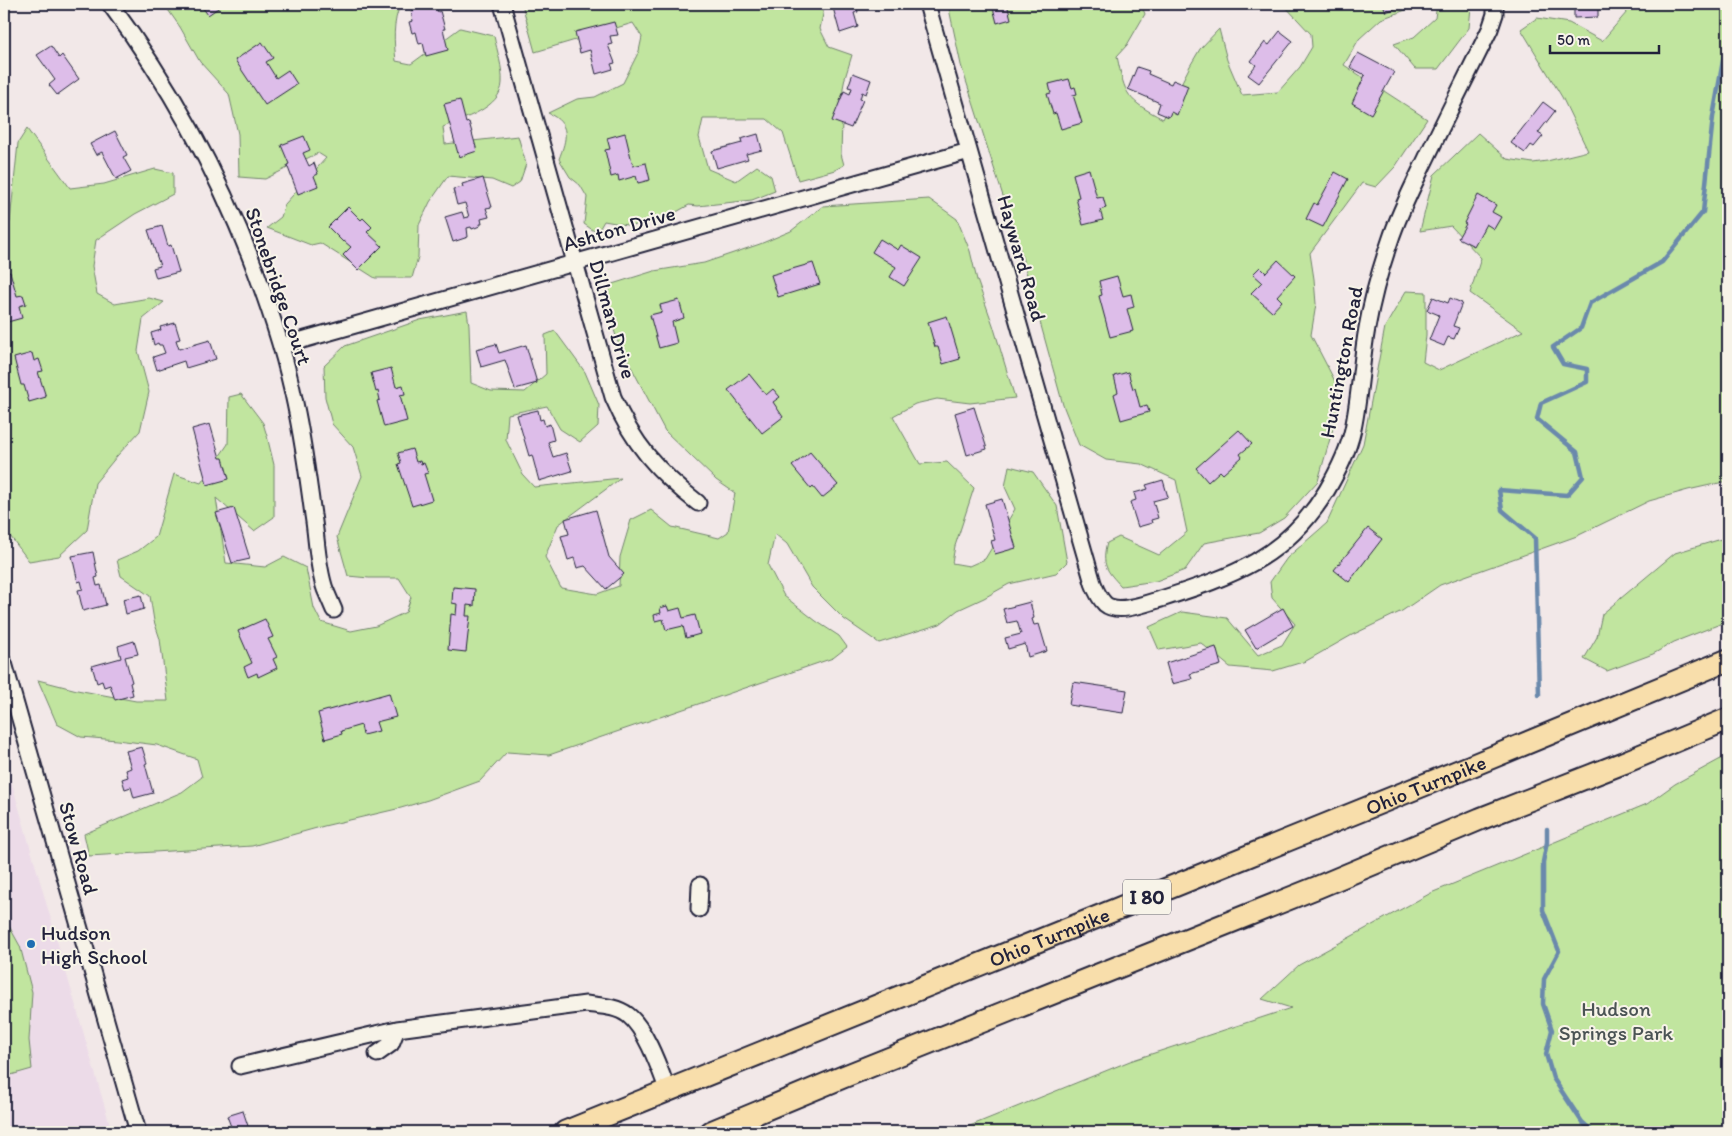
<svg xmlns="http://www.w3.org/2000/svg" width="1732" height="1136" font-family="Itim,sans-serif">
<style>
.built{fill:#ecdbe8}
.green{fill:#c1e59f;stroke:#72846d}
.lines{fill:none;stroke-linecap:round;stroke-linejoin:round}
.stream{stroke:#6b89ac;stroke-width:4.5}
.building{fill:#ddbde9;stroke:#22223b}
.minor-casing{stroke:#22223b;stroke-width:19}
.highway-casing{stroke:#22223b;stroke-width:25}
.minor{stroke:#f7f3e8;stroke-width:15}
.highway{stroke:#f8deab;stroke-width:21}
.poi-dot{fill:#1f6fb2;stroke:#f7f3e8;stroke-width:2}
.labels{text-anchor:middle;dominant-baseline:central;stroke-width:4;stroke-linejoin:round;paint-order:stroke}
.shield{fill:#f7f3e8;stroke:#62616f;stroke-width:1}
.shield-label{font-size:20px;font-weight:bold;fill:#22223b}
.street-label{font-size:21px;fill:#22223b;stroke:#f7f3e8}
.poi-label{font-size:21px;fill:#22223b;stroke:#f7f3e8;text-anchor:start}
.park-label{font-size:21px;fill:#4a5354;stroke:#f7f3e8}
</style>
<rect width="100%" height="100%" fill="#f2e8e8"/>
<filter id="ink" filterUnits="userSpaceOnUse"><feTurbulence type="fractalNoise" baseFrequency=".02" numOctaves="2"/><feDisplacementMap in="SourceGraphic" scale="10" xChannelSelector="R" yChannelSelector="G"/><feConvolveMatrix kernelMatrix="1 2 1 2 8 2 1 2 1" color-interpolation-filters="sRGB"/></filter>
<g filter="url(#ink)">
<path class="built" d="M4,756L112,1132H4Z"/>
<path class="green" d="M164,4H401C392,22 394,42 396,61L411,64L460,28L494,36C497,51 503,68 502,83C501,108 462,119 443,127L445,144L518,136L526,164L520,182L511,188L492,180L448,176L430,202L419,225L418,257L412,278H375L320,243L311,245L267,228L281,217L285,204L326,158L318,153L265,179L239,177L238,134L229,94L200,62L180,27Z
M522,4H823V14L820,29L829,47L852,55L845,78L843,88L841,154L844,165L835,170L798,180L783,133L767,119H703L699,137L708,169L736,181L757,166L771,176L775,191L752,200L698,206L689,205L671,215L632,226L604,221L597,233L584,224L587,197L580,185L570,177L559,159C567,138 571,124 548,113L577,99L595,97L623,83L639,51L642,37L633,23L535,52Z
M948,4H1141L1145,14L1127,45L1117,56C1125,96 1127,100 1163,119L1190,66L1200,49L1219,29L1227,60L1242,95L1278,92L1300,67L1312,47L1311,34L1283,4H1422L1381,19L1359,39L1344,65L1427,119L1395,167L1376,187L1362,183L1310,253L1314,279L1316,304L1311,335L1338,387L1337,414L1318,481L1284,518L1259,533L1204,543L1185,570L1156,581L1121,586C1107,571 1101,565 1107,543L1119,537L1159,555L1187,532L1176,480L1141,464L1106,460L1079,445L1063,405L1019,246L961,65Z
M1437,4H1470L1471,7L1469,28L1438,69H1415L1394,44L1414,37L1435,18Z
M1627,4H1728V481L1688,490L1649,501L1577,536L1440,585L1402,611L1352,635L1306,661L1273,671L1230,667L1201,643L1159,650L1149,627L1182,612L1227,618L1258,655L1282,645L1295,624L1272,598L1270,582L1287,558L1327,523L1363,444L1385,327L1406,291L1426,292V335L1423,362L1439,370L1523,331L1470,293L1481,258L1451,226L1420,231L1434,175L1478,133L1507,159L1533,163L1547,161L1588,151L1562,97L1521,29L1537,18L1569,23L1602,41L1627,12Z
M27,129L70,188L104,184L155,169L173,173V194L135,214L96,240L92,266L97,294L115,304L149,298L164,302L143,319L138,351L149,392L140,431L117,456L95,483L87,530L59,556L29,561L4,528V234L10,222L18,143Z
M929,199L957,219L970,251L977,280L993,325L1015,398L970,403L937,399L915,404L893,416L920,464L947,462L974,488L955,546L952,563L969,566L985,559L1015,509L1005,487L1009,466L1033,472L1057,506L1067,562L1056,573L1009,584L984,598L958,610L940,624L879,643L844,619L812,587L787,544L775,534L768,565L784,596L816,621L839,636L847,647L833,658L549,755L507,752L480,781L428,800L401,808L324,826L252,846L89,856L84,834L182,792L202,777L197,759L157,745L117,740L81,737L57,724L38,680L77,690L136,701H168L160,639L154,621L150,596L121,576L117,560L138,551L156,537L174,474L201,483L228,444L229,397L241,394L263,423L267,436L274,465V517L254,531L216,498L226,563L265,567L284,557L306,568L314,608L321,622L351,631L376,626L406,612L411,597L399,578H369L348,576L337,537L362,476L353,447L332,424L325,397L324,366L345,346L420,320L467,311L469,325L471,383L491,391L525,392L546,374L545,335L555,331L585,372L599,405L598,426L580,442L560,429L547,406L508,414L506,440L523,475L534,487L621,478L558,525L545,557L561,588L597,594L619,586L620,557L631,520L651,510L672,527L719,538L728,532L735,493L716,480L665,431L618,342L607,309L609,285L654,271L704,263L760,244L791,231L823,206Z
M1728,537V621L1674,642L1653,654L1607,671L1584,659L1597,637L1602,614L1675,553Z
M1728,755V1132H955L1130,1061L1291,1008L1262,999L1299,965L1431,893L1647,804L1675,784Z
M4,917L20,946L32,992L29,1040L32,1069L4,1077Z"/>
<g class="lines">
<path class="stream" d="M1539,695L1535,538L1502,510L1499,490L1567,495L1583,477L1577,452L1537,419L1541,403L1587,382V369L1563,364L1553,347L1581,328L1590,303L1662,262L1703,212L1713,117L1724,55L1728,53
M1547,829V842L1543,862V910L1559,951L1544,979L1543,1004L1552,1030L1546,1054L1553,1078L1582,1122L1593,1132"/>
</g>
<path class="building" d="M200,4H224L208,15Z
M413,4H435L438,12L440,11L445,29H443L448,50L426,56L423,43L419,44L416,32L412,33L409,22L413,21L411,11L415,10Z
M832,4H856L858,12L854,13L858,27L840,33Z
M992,4H1007L1011,19L997,23Z
M1383,4H1407L1386,12Z
M1574,4H1598V17L1574,18Z
M614,22L618,35L610,36L612,44L608,45L615,63L611,64L613,69L596,74L590,50L580,53L575,32Z
M1280,31L1293,41L1259,83L1248,75L1256,65L1251,61L1265,42L1269,45Z
M262,42L273,58L266,62L276,78L288,70L297,84L265,105L235,60Z
M51,46L59,58L62,55L79,79L57,95L49,85L55,80L37,55Z
M1358,53L1394,72L1371,114L1352,103L1365,75L1350,67Z
M1137,67L1149,71L1148,74L1171,84L1173,80L1188,86L1177,115L1171,112L1169,117L1157,112L1160,103L1128,89Z
M853,73L871,80L866,94L862,92L860,99L863,100L851,128L832,121L844,91L850,94L852,88L848,87Z
M1069,79L1072,88L1075,87L1077,94L1073,95L1082,123L1061,129L1056,113L1053,114L1047,94L1051,93L1049,84Z
M460,100L466,123L469,122L477,151L459,157L444,104Z
M1543,102L1555,111L1538,133L1543,136L1534,147L1531,145L1525,153L1511,143Z
M115,131L127,155L123,157L131,171L116,179L102,152L96,155L90,144Z
M625,133L633,166L646,163L650,180L638,183L636,176L619,181L618,175L611,177L605,150L610,149L607,138Z
M758,134L762,150L746,154L748,159L717,168L712,151L742,143L741,139Z
M304,136L310,150L303,153L309,166L314,163L318,174L314,176L318,186L298,194L287,165L289,164L281,145Z
M1089,169L1097,198L1103,197L1106,208L1100,210L1103,220L1083,225L1076,198L1079,197L1073,174Z
M1335,172L1348,179L1323,227L1306,219L1314,203L1317,205Z
M483,178L492,207L486,208L489,217L481,219L482,224H480V226L472,229L471,227L467,228L468,237L453,242L445,217L462,212L464,218L469,217L465,203L457,205L453,189L463,187L462,184Z
M1478,195L1496,205L1492,212L1501,217L1494,229L1486,224L1474,246L1458,238L1466,224L1464,223Z
M348,207L361,220L363,218L372,227L367,232L382,246L358,270L343,255L351,247L344,241L343,242L328,227Z
M162,226L168,246L171,245L179,272L156,278L153,268L160,266L148,230Z
M880,239L898,250L901,245L922,258L904,286L890,277L896,267L872,252Z
M1278,260L1295,276L1277,296L1282,301L1272,312L1251,293L1262,282L1253,274L1260,267L1266,273Z
M813,263L820,284L778,297L771,275Z
M10,272L17,296L23,295L26,304L19,306L22,318L4,323V274Z
M1117,276L1123,296L1131,294L1134,307L1127,309L1133,331L1110,337L1099,296L1102,295L1099,281Z
M1433,297L1448,303L1450,298L1462,303L1453,326L1459,328L1454,339L1448,337L1444,346L1429,340L1439,315L1427,310Z
M679,300L684,318L672,322L677,343L659,348L650,315L662,312L660,305Z
M947,316L960,359L943,364L938,347H935L928,322Z
M175,323L180,339L176,340L179,349L210,340L216,359L186,368L184,361L157,370L153,357L165,353L162,345H159L158,343L154,345L151,333L161,330L160,327Z
M496,344L499,353L526,345L537,383L515,389L505,360L481,367L476,349Z
M32,353L34,361L39,359L43,371L38,372L46,397L29,402L24,385H21L14,358Z
M391,368L396,387L403,385L405,394L400,395L407,421L384,427L377,401L380,400L378,391L376,392L371,373Z
M1128,372L1133,389L1135,388L1140,407L1147,405L1149,412L1121,420L1114,394L1118,392L1114,376Z
M749,374L766,395L773,389L780,397L773,402L783,417L762,433L728,390Z
M974,407L987,449L967,455L955,413Z
M538,410L540,420L543,419L545,426L550,424L554,440L548,442L553,457L566,453L572,471L539,481L532,455L529,456L517,415Z
M210,424L220,458H223L229,479L207,485L192,429Z
M1239,430L1252,444L1240,454L1242,457L1223,474L1220,471L1208,482L1196,468Z
M412,449L416,462L420,461L421,464L424,463L428,473L424,474L432,500L412,506L398,464L401,463L398,453Z
M810,452L838,485L822,498L813,487L811,489L792,466Z
M1163,480L1168,497L1153,501L1158,518L1151,520L1152,523L1138,527L1130,502L1136,500L1134,493L1148,489L1146,485Z
M1002,499L1016,548L995,554L991,541L995,540L985,504Z
M234,508L250,559L232,563L216,513Z
M596,510L609,557L624,574L606,589L585,566L577,568L574,558L568,560L561,536L569,534L565,519Z
M1368,528L1382,539L1349,582L1334,570Z
M93,552L98,577L95,578L97,586L101,585L106,605L83,611L78,590L83,589L81,581L78,582L72,556Z
M453,587L475,589L474,606L467,605L466,616H470L466,652L448,650L451,614L456,615L457,604L452,603Z
M141,595L144,609L126,614L123,599Z
M1030,602L1034,618L1032,619L1034,625L1039,624L1047,651L1028,657L1025,644L1008,649L1005,638L1021,634L1017,621L1007,623L1003,609Z
M667,606L669,611L680,608L683,618L695,615L700,634L686,638L683,626L666,630L663,619L655,621L654,615L661,613L660,608Z
M1283,608L1293,626L1256,648L1245,630Z
M265,619L273,637L268,639L277,657L273,659L277,668L258,677L257,673L248,677L244,667L252,663L238,631Z
M134,641L138,654L125,657L132,682L130,683L133,695L115,700L110,685L104,687L102,681L97,683L92,666L121,658L118,646Z
M1216,647L1221,665L1190,674L1192,679L1172,684L1166,663Z
M1073,682L1127,690L1123,713L1069,705Z
M389,693L396,717L376,722L379,731L363,735L361,725L341,731L342,734L325,739L318,713Z
M142,747L147,763L145,764L153,793L134,798L131,787L125,789L122,779L128,777L126,770L131,768L126,751Z
M243,1111L250,1132H233L227,1116Z"/>
<g class="lines">
<g class="minor-casing">
<path id="minor" d="M110,4C171,86 220,176 256,272C272,315 286,358 295,403C303,440 308,477 313,515C317,539 317,566 325,589C328,596 331,603 334,610
M502,4L613,397C633,444 658,472 698,503
M927,4L1093,583C1096,591 1099,598 1105,604C1118,615 1147,603 1161,599C1233,576 1286,558 1327,490C1338,471 1348,452 1353,429C1360,396 1361,362 1367,328C1372,299 1380,270 1390,241C1399,213 1413,186 1426,159C1447,115 1469,72 1490,29L1495,14V4
M281,346L969,151
M4,663L138,1132
M699,909L700,885
M377,1054L391,1044L397,1029
M240,1066L397,1029L586,1004C600,1006 616,1006 628,1015C646,1029 660,1070 668,1091"/>
</g>
<g class="highway-casing">
<g id="highway">
<path id="s1" d="M565,1132L1471,766L1728,660"/>
<path d="M711,1132L843,1077L1318,887L1480,819L1623,763L1728,719"/>
</g>
</g>
<use href="#minor" class="minor"/>
<use href="#highway" class="highway"/>
</g>
</g>
<circle class="poi-dot" cx="31" cy="944" r="5"/>
<g class="labels">
<rect class="shield" x="1123" y="879.5" width="48" height="35" rx="4"/>
<g class="shield-label">
<text x="1147" y="897">I 80</text>
</g>
<g class="street-label">
<text transform="translate(619 228) rotate(-16)">Ashton Drive</text>
<text transform="translate(1022 258) rotate(74)">Hayward Road</text>
<text transform="translate(279 286) rotate(71)">Stonebridge Court</text>
<text transform="translate(613 319) rotate(74)">Dillman Drive</text>
<text transform="translate(1341 362) rotate(-79)">Huntington Road</text>
<text stroke="none"><textPath href="#s1" startOffset="928">Ohio Turnpike</textPath></text>
<text transform="translate(79 848) rotate(74)">Stow Road</text>
<text stroke="none"><textPath href="#s1" startOffset="522">Ohio Turnpike</textPath></text>
</g>
<g class="poi-label">
<text x="41" y="932">Hudson<tspan x="41" dy="24">High School</tspan></text>
</g>
<g class="park-label">
<text x="1616" y="1008">Hudson<tspan x="1616" dy="24">Springs Park</tspan></text>
</g>
</g>
<rect width="1732" height="1136" fill="none" stroke="#f7f3e8" stroke-width="20"/>
<rect x="10" y="10" width="1712" height="1116" fill="none" stroke="#22223b" stroke-width="2" filter="url(#ink)"/>
<path d="M1550 45v8h109v-8" fill="none" stroke="#22223b" stroke-width="2.5"/>
<text x="1557" y="45" font-size="15" fill="#22223b" stroke="#f7f3e8" stroke-width="4" paint-order="stroke">50 m</text>
</svg>
